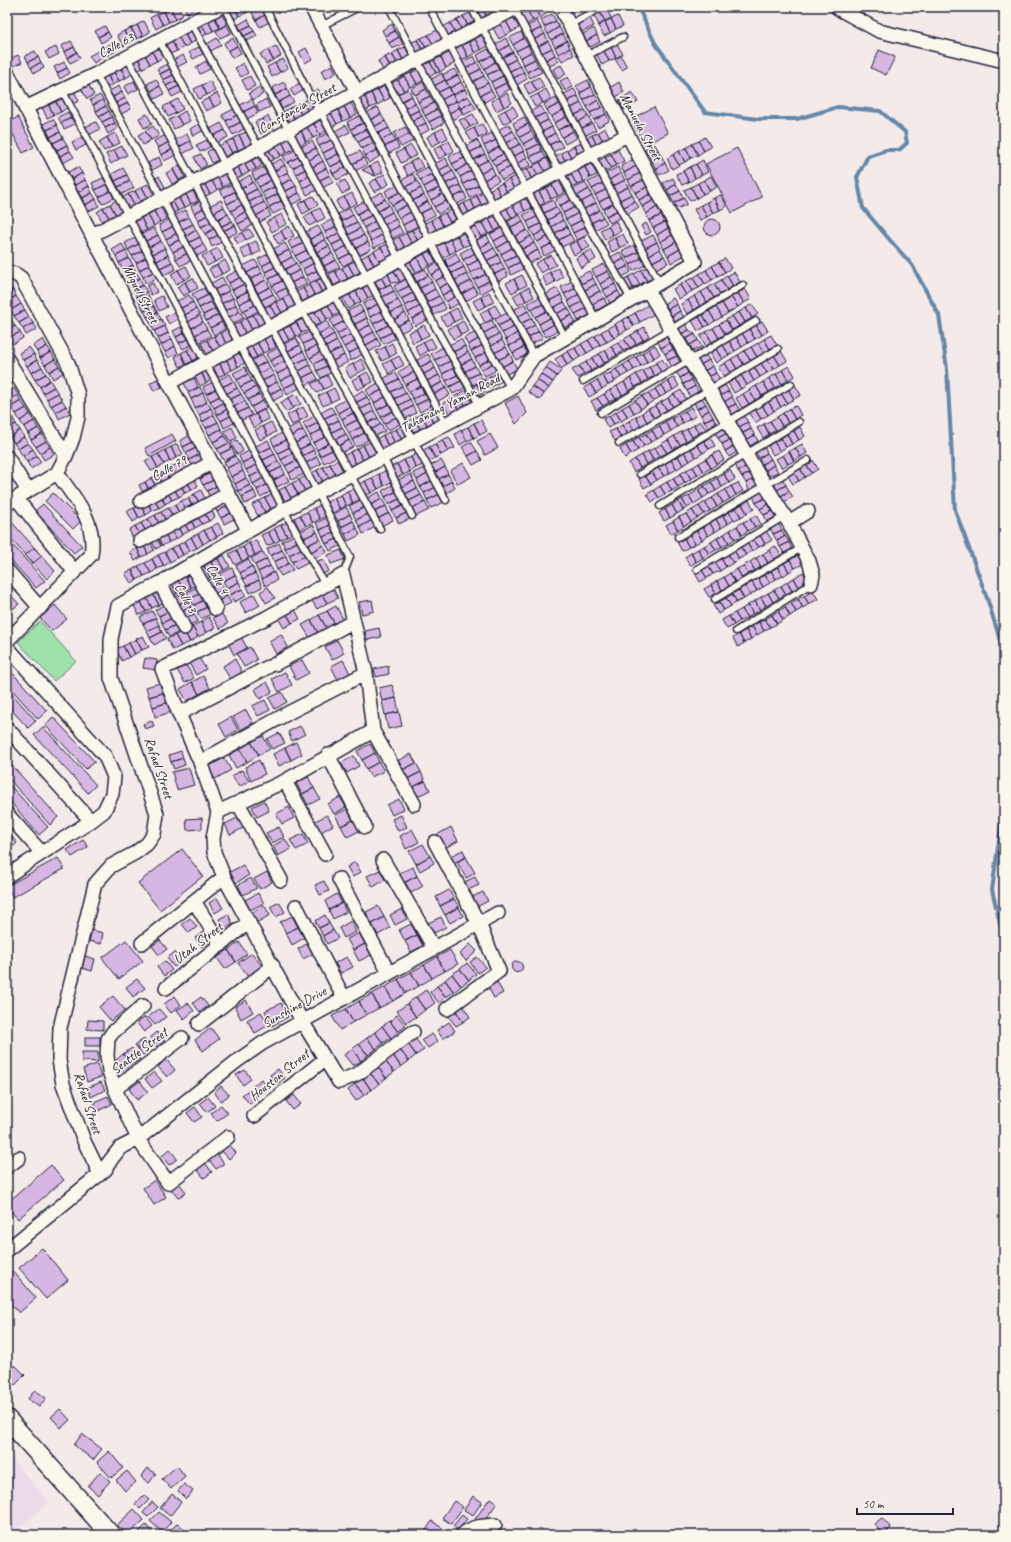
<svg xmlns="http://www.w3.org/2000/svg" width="1011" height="1542" font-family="Caveat,sans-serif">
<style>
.built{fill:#ebdbe8}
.green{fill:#9ee1ac;stroke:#608274}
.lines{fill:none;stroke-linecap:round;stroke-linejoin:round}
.stream{stroke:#6587a9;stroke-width:4}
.building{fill:#d6b7e3;stroke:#22223b}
.service-casing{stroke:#22223b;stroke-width:9}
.minor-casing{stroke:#22223b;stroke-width:16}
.secondary-casing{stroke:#22223b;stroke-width:21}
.service{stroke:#fbf7ec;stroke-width:6}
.minor{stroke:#fbf7ec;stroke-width:13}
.secondary{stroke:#fbf7ec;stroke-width:18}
.labels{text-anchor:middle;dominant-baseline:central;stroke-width:3;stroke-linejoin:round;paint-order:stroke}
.street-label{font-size:14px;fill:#22223b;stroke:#fbf7ec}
</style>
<rect width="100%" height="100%" fill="#f4eaea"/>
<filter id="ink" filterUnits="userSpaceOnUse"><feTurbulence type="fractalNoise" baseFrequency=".025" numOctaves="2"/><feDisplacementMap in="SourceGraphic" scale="8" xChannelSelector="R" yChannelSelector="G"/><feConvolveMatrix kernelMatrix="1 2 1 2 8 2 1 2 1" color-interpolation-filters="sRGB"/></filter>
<g filter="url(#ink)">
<path class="built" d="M7,1453L49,1502L12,1535H7Z"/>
<path class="green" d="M40,621L76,661L54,681L18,642Z"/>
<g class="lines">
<path class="stream" d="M638,7L655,43L705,112L758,119H797L838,107L880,111L905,132L907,143L899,150H886L868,156L857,177L863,208L889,239L912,265L939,315L947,369L955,510L987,598L1004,653
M1004,804L992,890L1004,940"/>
</g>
<path class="building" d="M170,7H178L183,15L176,19Z
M170,7L176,19L169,22L164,11Z
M184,7H192L194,9L187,13Z
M229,7H235L239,16L233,20L227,8Z
M235,7H243L246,13L239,16Z
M243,7H251L253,9L246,13Z
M478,7H482L487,17L480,20L474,9Z
M482,7H490L494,14L487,17Z
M534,7H542L546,14L540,18Z
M534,7L540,18L533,21L527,10Z
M606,7L611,18L605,21L599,11Z
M261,8L265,15L256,20L252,13Z
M527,10L533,21L526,25L520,13Z
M164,11L169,22L163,25L157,14Z
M599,11L605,21L599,25L593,14Z
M221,13L227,24L220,28L214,16Z
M470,13L476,24L469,28L463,16Z
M157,14L163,25L156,29L150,18Z
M552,14L556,21L544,27L541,20Z
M265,15L269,22L260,27L256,20Z
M214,16L220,28L213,31L208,20Z
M463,16L469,28L462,31L457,20Z
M618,16L623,26L616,29L611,19Z
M513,17L519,28L512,32L506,21Z
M590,18L594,26L582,32L578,24Z
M248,19L251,25L241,30L238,25Z
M611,19L616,29L610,33L605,22Z
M208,20L213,31L207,34L201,23Z
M457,20L462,31L456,34L450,23Z
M144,21L150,32L143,36L137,25Z
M506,21L512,32L506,35L500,24Z
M537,21L541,28L529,34L526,27Z
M556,21L559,27L548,34L544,27Z
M605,22L610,33L604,36L598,26Z
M201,23L207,34L200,38L194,27Z
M450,23L456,34L449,38L443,27Z
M392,24L395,31L385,36L382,30Z
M500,24L506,35L499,39L493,28Z
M137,25L143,36L137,39L131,28Z
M227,25L231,33L220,38L216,31Z
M251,25L254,31L244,36L241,30Z
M105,26L108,32L98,37L95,31Z
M559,27L563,34L551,40L548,34Z
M131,28L137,39L130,43L124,31Z
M541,28L545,34L533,40L529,34Z
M594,28L597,35L586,41L583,34Z
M191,29L197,40L190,44L184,32Z
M437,30L443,41L434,46L428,35Z
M124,31L130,43L123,46L117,35Z
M254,31L257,36L247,41L244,36Z
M395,31L399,37L389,43L385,36Z
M108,32L111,37L101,43L98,37Z
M184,32L190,44L184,47L178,36Z
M521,32L524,38L513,45L509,38Z
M545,34L548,41L537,47L533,40Z
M563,34L567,41L555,47L551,40Z
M428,35L434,46L427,50L421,38Z
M482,35L488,46L481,50L475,39Z
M597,35L600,42L590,47L586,41Z
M178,36L184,47L177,51L171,39Z
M399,37L403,44L392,49L389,43Z
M217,38L221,45L211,51L207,44Z
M233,38L237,46L228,51L224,43Z
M421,38L427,50L423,51L417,40Z
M506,38L509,45L498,52L494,45Z
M524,38L528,45L516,51L513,45Z
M171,39L177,51L170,54L164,43Z
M475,39L481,50L475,53L469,42Z
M417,40L423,51L416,55L410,43Z
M71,41L74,47L64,52L61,46Z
M548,41L552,48L540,54L537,47Z
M567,41L570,48L558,54L555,47Z
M469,42L475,53L468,57L462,45Z
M112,43L116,51L106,56L102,49Z
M617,44L623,54L616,58L611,47Z
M462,45L468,57L461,60L455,49Z
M509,45L513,52L501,58L498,52Z
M528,45L531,52L520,58L516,51Z
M157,46L163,57L157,61L151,49Z
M237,46L241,53L232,58L228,51Z
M276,46L281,56L273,60L268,50Z
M56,47L59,54L49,59L45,52Z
M74,47L77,52L67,58L64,52Z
M199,47L203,54L193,59L189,52Z
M405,47L411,58L404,62L398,50Z
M611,47L616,58L609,61L604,51Z
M306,48L312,59L305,63L299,52Z
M552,48L555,55L544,61L540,54Z
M570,48L574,55L562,61L558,54Z
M151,49L157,61L150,64L144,53Z
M488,49L492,55L480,62L477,55Z
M100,50L103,57L94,63L89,56Z
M268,50L273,60L266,64L260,54Z
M398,50L404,62L398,65L392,54Z
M879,50L895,57L886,75L871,68Z
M35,51L38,57L28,62L25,56Z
M604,51L609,61L602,65L597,55Z
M77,52L80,58L70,63L67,58Z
M450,52L455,63L446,68L441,57Z
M513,52L516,59L505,65L501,58Z
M531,52L535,59L523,65L520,58Z
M144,53L150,64L143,68L137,56Z
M392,54L398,65L391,69L385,57Z
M18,55L22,62L12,67L8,60Z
M183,55L187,62L177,67L173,60Z
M492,55L495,62L484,69L480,62Z
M555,55L559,61L547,68L544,61Z
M137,56L143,68L137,71L131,60Z
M474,56L477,62L465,69L462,62Z
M621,56L627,67L622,70L615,59Z
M38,57L41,62L31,68L28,62Z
M385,57L391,69L384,72L378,61Z
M441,57L446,68L440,72L434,60Z
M283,59L288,68L280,72L275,63Z
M516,59L520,66L508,72L505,65Z
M535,59L538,66L527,72L523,65Z
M434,60L440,72L436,73L430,62Z
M206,61L210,69L200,74L196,67Z
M41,62L44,68L34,73L31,68Z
M64,62L67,68L57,73L54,67Z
M430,62L436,73L429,77L423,65Z
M477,62L481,69L469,75L465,69Z
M495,62L499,69L487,75L484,69Z
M126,63L132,74L126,78L120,66Z
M243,63L248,73L241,77L235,68Z
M275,63L280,72L272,77L267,67Z
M167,64L170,69L160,74L157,69Z
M332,65L336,73L325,79L321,71Z
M561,65L566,74L558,79L553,69Z
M120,66L126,78L119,81L113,70Z
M520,66L524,72L512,79L508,72Z
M538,66L542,72L530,78L527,72Z
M67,68L70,73L60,79L57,73Z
M170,69L173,75L163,80L160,74Z
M418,69L424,80L417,84L411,73Z
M454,69L458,75L446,81L442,75Z
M481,69L484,76L472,82L469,75Z
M499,69L503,76L491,82L487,75Z
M113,70L119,81L112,85L107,73Z
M524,72L527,79L515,86L512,79Z
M107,73L112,85L106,88L100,77Z
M411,73L417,84L410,87L404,76Z
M442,73L445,80L434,86L430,80Z
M173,75L176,81L166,86L163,80Z
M458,75L461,82L450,88L446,81Z
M250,76L255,86L247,90L242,80Z
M404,76L410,87L404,91L398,80Z
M484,76L488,83L476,89L472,82Z
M503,76L506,83L494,89L491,82Z
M539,77L544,87L537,91L531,81Z
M568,77L573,87L565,91L560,81Z
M156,79L160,86L151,91L147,84Z
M398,80L404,91L397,94L391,83Z
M445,80L449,87L437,93L434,86Z
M588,80L591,87L580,93L576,86Z
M134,81L138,89L128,94L124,87Z
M176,81L179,86L169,91L166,86Z
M210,81L215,91L207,95L202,85Z
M531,81L537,91L529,95L524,85Z
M284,82L287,89L275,95L272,88Z
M423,82L426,89L415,95L411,89Z
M461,82L465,89L453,95L450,88Z
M619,82L624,92L616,97L611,87Z
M300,83L304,90L294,96L290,89Z
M488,83L491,90L479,96L476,89Z
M506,83L510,89L498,96L494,89Z
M88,84L94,95L87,99L81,88Z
M202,85L207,95L199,99L194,89Z
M119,86L122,92L113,97L109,91Z
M160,86L164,94L155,99L151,91Z
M179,86L182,92L172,97L169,91Z
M384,86L390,98L384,101L378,90Z
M259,87L263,94L253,100L249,93Z
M449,87L452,94L441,100L437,93Z
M591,87L595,94L583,100L580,93Z
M73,89L79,101L72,104L67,93Z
M287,89L290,96L279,102L275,95Z
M318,89L324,100L317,104L311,93Z
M408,89L412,96L400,102L396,95Z
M426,89L430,96L418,102L415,95Z
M465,89L468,96L457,102L453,95Z
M546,89L551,99L543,103L538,94Z
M574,89L578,96L566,102L562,95Z
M378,90L384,101L377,105L371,93Z
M491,90L495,96L483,103L479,96Z
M122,92L125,98L116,103L113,97Z
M632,92L638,102L624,110L619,100Z
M217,93L222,103L214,107L209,98Z
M371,93L377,105L370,108L365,97Z
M507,93L512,103L504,107L499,97Z
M452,94L456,101L444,107L441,100Z
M538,94L543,103L535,107L530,98Z
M595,94L598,100L587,107L583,100Z
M100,95L103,100L93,105L90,100Z
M290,96L294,102L282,109L279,102Z
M412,96L415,103L404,109L400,102Z
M430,96L434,103L422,109L418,102Z
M468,96L472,102L460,109L457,102Z
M578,96L581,103L569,109L566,102Z
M61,97L67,108L61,112L55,100Z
M365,97L370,108L364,112L358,100Z
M499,97L504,107L496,111L491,101Z
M125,98L128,103L118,108L116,103Z
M209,98L214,107L206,111L201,102Z
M309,98L315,109L309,113L303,102Z
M556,98L559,104L547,110L544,104Z
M178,99L183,109L176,113L170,103Z
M252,99L255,106L243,112L240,105Z
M266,99L270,107L259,112L256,105Z
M55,100L61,112L54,115L48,104Z
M103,100L106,106L96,111L93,105Z
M598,100L602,107L590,113L587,107Z
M456,101L460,107L448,114L444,107Z
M303,102L309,113L302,116L296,105Z
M472,102L476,109L464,115L460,109Z
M128,103L131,109L121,114L118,108Z
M170,103L176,113L168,117L163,107Z
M351,103L357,114L350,118L344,106Z
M415,103L419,110L407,116L404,109Z
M434,103L437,109L425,116L422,109Z
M581,103L585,110L573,116L569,109Z
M48,104L54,115L47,118L42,107Z
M559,104L563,110L551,117L547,110Z
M296,105L302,116L295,120L289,108Z
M106,106L109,111L99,117L96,111Z
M255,106L258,113L247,119L243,112Z
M344,106L350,118L343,121L338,110Z
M513,106L518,115L511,120L505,110Z
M541,106L545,113L533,119L529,112Z
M378,107L381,114L370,120L366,113Z
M460,107L463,114L452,120L448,114Z
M602,107L606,114L594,120L590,113Z
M654,107L668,133L645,145L631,119Z
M289,108L295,120L289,123L283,112Z
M234,109L237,115L226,121L222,115Z
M437,109L441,116L429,122L425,116Z
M338,110L343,121L337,124L331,113Z
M419,110L422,116L410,123L407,116Z
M505,110L511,120L503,124L498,114Z
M563,110L566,117L554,123L551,117Z
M585,110L588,116L577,123L573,116Z
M109,111L112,117L102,122L99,117Z
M185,111L190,121L182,125L177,116Z
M68,112L71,118L61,123L58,117Z
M331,113L337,124L330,128L324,117Z
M545,113L548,120L536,126L533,119Z
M147,114L152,124L144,128L139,118Z
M381,114L385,121L373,127L370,120Z
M473,114L478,123L470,127L465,118Z
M606,114L609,121L598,127L594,120Z
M237,115L241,122L229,128L226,121Z
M177,116L182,125L174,129L169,120Z
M268,116L274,127L268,130L262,119Z
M359,116L363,123L351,129L347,122Z
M422,116L426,123L414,129L410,123Z
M441,116L444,123L433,129L429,122Z
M588,116L592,123L580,129L577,123Z
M18,117L34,147L23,153L7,123Z
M112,117L115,123L105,128L102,122Z
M524,117L528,124L516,130L513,123Z
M566,117L570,124L558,130L554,123Z
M71,118L75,124L64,129L61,123Z
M465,118L470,127L465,130L459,120Z
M53,119L57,125L47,130L43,124Z
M262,119L268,130L261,134L255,122Z
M320,120L326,131L320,135L314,124Z
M548,120L552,127L540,133L536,126Z
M385,121L389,128L377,134L373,127Z
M96,122L100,129L89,135L85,127Z
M241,122L244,129L233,135L229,128Z
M115,123L118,128L108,134L105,128Z
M200,123L204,130L193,136L190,129Z
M221,123L225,130L213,136L210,129Z
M363,123L366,129L354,135L351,129Z
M426,123L429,130L418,136L414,129Z
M592,123L596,130L584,136L580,129Z
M314,124L320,135L313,138L307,127Z
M482,124L487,134L479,138L474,128Z
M509,124L513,131L501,137L498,130Z
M528,124L531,131L520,137L516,130Z
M570,124L573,131L562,137L558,130Z
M57,125L60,132L50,137L47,130Z
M346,125L350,132L338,138L335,131Z
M153,126L159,136L151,140L145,131Z
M307,127L313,138L306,142L301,130Z
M405,127L409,134L397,140L394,133Z
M552,127L555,133L544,140L540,133Z
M389,128L392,134L381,141L377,134Z
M443,128L448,138L440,142L435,132Z
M474,128L479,138L472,142L466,132Z
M605,128L611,139L604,143L598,132Z
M366,129L370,136L358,142L354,135Z
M225,130L228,137L216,143L213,136Z
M301,130L306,142L300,145L294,134Z
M145,131L151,140L143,145L138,135Z
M513,131L517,137L505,144L501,137Z
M531,131L535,137L523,144L520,137Z
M573,131L577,138L565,144L562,137Z
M60,132L63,138L53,143L50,137Z
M246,132L252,143L245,147L239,135Z
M435,132L440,142L432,146L427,137Z
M598,132L604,143L597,146L592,135Z
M115,133L120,143L112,147L107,137Z
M327,133L331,140L319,146L316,140Z
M492,133L496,140L484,146L481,139Z
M555,133L559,140L547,146L544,140Z
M187,134L190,141L179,147L175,140Z
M392,134L396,141L384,147L381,141Z
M409,134L413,141L401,147L397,140Z
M166,135L169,142L158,148L154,141Z
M239,135L245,147L238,150L233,139Z
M592,135L597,146L591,150L585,139Z
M370,136L373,143L362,149L358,142Z
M82,137L86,145L76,150L72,142Z
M107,137L112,147L104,151L99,142Z
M517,137L520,144L508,150L505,144Z
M535,137L539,144L527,150L523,144Z
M705,137L711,147L704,151L699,141Z
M63,138L67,145L57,150L53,143Z
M288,138L294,149L287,152L282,141Z
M233,139L238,150L232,153L226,142Z
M207,140L210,147L200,152L196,145Z
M331,140L335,147L323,153L319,146Z
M477,140L481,147L469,153L466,146Z
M496,140L499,147L488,153L484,146Z
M559,140L563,147L551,153L547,146Z
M190,141L194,148L182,154L179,147Z
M282,141L287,152L281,156L275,145Z
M312,141L316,148L304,154L300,147Z
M396,141L399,148L388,154L384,147Z
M449,141L454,151L447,155L441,145Z
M699,141L704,151L698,155L692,144Z
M169,142L173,149L161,155L158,148Z
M226,142L232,153L225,157L219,146Z
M373,143L377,150L365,156L362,149Z
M581,143L587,154L580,158L574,146Z
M520,144L524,151L512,157L508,150Z
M539,144L542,151L530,157L527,150Z
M655,144L658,150L649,156L645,149Z
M692,144L698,155L691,158L686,148Z
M67,145L70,151L60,156L57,150Z
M275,145L281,156L274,159L268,148Z
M411,145L417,155L409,159L404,149Z
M441,145L447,155L439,159L434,149Z
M122,146L127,155L119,159L114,150Z
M574,146L580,158L573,161L567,150Z
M335,147L338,154L326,160L323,153Z
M481,147L485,154L473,160L469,153Z
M499,147L503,154L491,160L488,153Z
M213,148L219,159L212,163L207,152Z
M268,148L274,159L268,163L262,151Z
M316,148L319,154L308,161L304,154Z
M686,148L691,158L685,162L679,151Z
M737,148L762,197L732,213L706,164Z
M173,149L176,155L164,161L161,155Z
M404,149L409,159L401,163L396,153Z
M114,150L119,159L111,164L106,154Z
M295,150L298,157L287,163L283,156Z
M377,150L380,156L369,163L365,156Z
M567,150L573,161L567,164L561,153Z
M618,150L624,161L617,165L611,154Z
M658,150L662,157L652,162L649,156Z
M70,151L74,157L63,163L60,156Z
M360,151L364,158L352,164L348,157Z
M461,151L464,158L452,164L449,157Z
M524,151L527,158L516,164L512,157Z
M542,151L546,158L534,164L530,157Z
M679,151L685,162L679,165L673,155Z
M561,153L567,164L560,168L554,157Z
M201,154L207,165L200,169L194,157Z
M256,154L262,165L256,169L250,157Z
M319,154L323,161L311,168L308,161Z
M338,154L342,161L330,167L326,160Z
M485,154L488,160L476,166L473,160Z
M503,154L507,160L495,166L491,160Z
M611,154L617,165L611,168L605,157Z
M673,155L679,165L672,169L667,158Z
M159,157L162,165L152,170L148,163Z
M250,157L256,169L249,172L243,161Z
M298,157L304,161L293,168L287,163Z
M605,157L611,168L604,172L598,161Z
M662,157L665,163L656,169L652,162Z
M364,158L367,165L355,171L352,164Z
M418,158L423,167L416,171L410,162Z
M446,158L449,165L438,171L434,164Z
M464,158L468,164L456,171L452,164Z
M527,158L531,165L519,171L516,164Z
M547,158L552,170L546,173L540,162Z
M281,159L285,165L273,172L269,165Z
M488,160L492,167L480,174L476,166Z
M507,160L510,167L498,173L495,166Z
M632,160L636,166L624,173L621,166Z
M703,160L708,172L702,175L696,164Z
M243,161L249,172L242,176L237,164Z
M304,161L308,168L296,174L293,168Z
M323,161L326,168L315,174L311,168Z
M342,161L345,167L333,174L330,167Z
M378,162L383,172L375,176L370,166Z
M410,162L416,171L408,176L403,166Z
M540,162L546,173L539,177L533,166Z
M665,163L669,170L659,175L656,169Z
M237,164L242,176L236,179L230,168Z
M468,164L471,171L460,177L456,171Z
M591,164L597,175L590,178L585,167Z
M696,164L702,175L695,178L690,167Z
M179,165L185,177L179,180L173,169Z
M285,165L288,172L277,178L273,172Z
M449,165L453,171L441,178L438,171Z
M370,166L375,176L362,170Z
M533,166L539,177L532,180L527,169Z
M636,166L640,173L628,180L624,173Z
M78,167L82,173L72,179L68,172Z
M263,167L267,174L255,180L252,173Z
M345,167L349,174L337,180L333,174Z
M428,167L432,174L420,180L416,173Z
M492,167L495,174L484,180L480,174Z
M510,167L514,174L502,180L498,173Z
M585,167L590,178L584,182L578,171Z
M618,167L621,173L609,180L606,173Z
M690,167L695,178L689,182L683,171Z
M123,168L127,175L115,181L112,174Z
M308,168L311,175L300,181L296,174Z
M326,168L330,175L318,181L315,174Z
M527,169L532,180L526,184L520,172Z
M173,170L179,181L172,184L166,173Z
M453,171L457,178L445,184L441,178Z
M471,171L475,178L463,184L460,177Z
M578,171L584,182L577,185L571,174Z
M683,171L689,182L682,185L676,174Z
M224,172L230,183L223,187L217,176Z
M288,172L292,179L280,185L277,178Z
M82,173L85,180L75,185L72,179Z
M621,173L625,180L613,186L609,180Z
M640,173L643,180L631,186L628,180Z
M267,174L271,180L259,187L255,180Z
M384,174L389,184L382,188L376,179Z
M413,174L417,181L405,187L402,180Z
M432,174L435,181L424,187L420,180Z
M495,174L499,181L487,187L484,180Z
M571,174L577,185L570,189L565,178Z
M127,175L130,181L118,187L115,181Z
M250,175L253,182L242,188L238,182Z
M311,175L315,182L303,188L300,181Z
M330,175L334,182L322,188L318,181Z
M159,176L165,187L159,191L153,180Z
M217,176L223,187L217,190L211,179Z
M516,176L521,187L515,191L509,179Z
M600,176L603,183L592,189L588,182Z
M711,176L717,187L710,191L704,180Z
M103,178L107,184L95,190L92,183Z
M457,178L460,185L448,191L445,184Z
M475,178L479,185L467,191L463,184Z
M673,178L676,184L667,190L663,183Z
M211,179L217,190L210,194L204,183Z
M292,179L296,186L284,192L280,185Z
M376,179L382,188L374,192L369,183Z
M509,179L515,191L508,194L502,183Z
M85,180L89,186L78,192L75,185Z
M271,180L274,187L262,193L259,187Z
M345,180L350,190L342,194L337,184Z
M625,180L628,187L616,193L613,186Z
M643,180L647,187L635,193L631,186Z
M704,180L710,191L703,194L698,183Z
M130,181L134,188L122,194L118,187Z
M417,181L421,188L409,194L405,187Z
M435,181L439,188L427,194L424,187Z
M559,181L565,192L558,196L552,185Z
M253,182L257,189L245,195L242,188Z
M315,182L319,189L307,195L303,188Z
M204,183L210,194L203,197L198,186Z
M502,183L508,194L502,198L496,186Z
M585,183L589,189L577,196L573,189Z
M603,183L607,189L595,195L592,189Z
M698,183L703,194L697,198L691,187Z
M107,184L110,191L99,197L95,190Z
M148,184L154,195L148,198L142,187Z
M232,184L236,191L224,197L220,190Z
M676,184L680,191L670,196L667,190Z
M397,185L400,192L388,198L385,191Z
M460,185L464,192L452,198L448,191Z
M479,185L482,192L470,198L467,191Z
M552,185L558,196L551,199L546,188Z
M89,186L92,193L82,198L78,192Z
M296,186L299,193L287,199L284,192Z
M496,186L502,198L495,201L489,190Z
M142,187L148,198L141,202L135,191Z
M274,187L278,194L266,200L262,193Z
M628,187L632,194L620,200L616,193Z
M647,187L650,194L639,200L635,193Z
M691,187L697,198L690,201L684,190Z
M421,188L424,195L412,201L409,194Z
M439,188L442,194L431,200L427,194Z
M546,188L551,199L545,203L539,191Z
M192,189L198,201L191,204L185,193Z
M257,189L261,196L249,202L245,195Z
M589,189L592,196L581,202L577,196Z
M607,189L611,196L599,202L595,195Z
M110,191L114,198L102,204L99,197Z
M135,191L141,202L134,205L128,194Z
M236,191L239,198L227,204L224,197Z
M539,191L545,203L538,206L532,195Z
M680,191L684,198L674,203L670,196Z
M382,192L385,199L373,205L370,198Z
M400,192L404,199L392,205L388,198Z
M464,192L467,199L455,205L452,198Z
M92,193L96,199L85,205L82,198Z
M185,193L191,204L184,208L178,196Z
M299,193L303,199L291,205L287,199Z
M352,193L357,203L349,207L344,197Z
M484,193L490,204L483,208L477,196Z
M567,193L571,200L559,206L556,199Z
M128,194L134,205L128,209L122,198Z
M278,194L281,201L269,207L266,200Z
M442,194L446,201L434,207L431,200Z
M632,194L635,201L624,207L620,200Z
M650,194L654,200L642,207L639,200Z
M424,195L428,201L416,208L412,201Z
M721,195L727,206L720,210L714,198Z
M178,196L184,208L178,211L172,200Z
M261,196L264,202L252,209L249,202Z
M313,196L318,205L310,210L305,200Z
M477,196L483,208L476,211L471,200Z
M592,196L596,203L584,209L581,202Z
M611,196L614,203L603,209L599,202Z
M344,197L349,207L341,211L336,201Z
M239,198L243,204L231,211L227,204Z
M684,198L687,204L677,209L674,203Z
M714,198L720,210L713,213L707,202Z
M96,199L99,206L89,211L85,205Z
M385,199L389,205L377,212L373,205Z
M404,199L407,205L395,211L392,205Z
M526,199L532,208L525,211L519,200Z
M116,200L123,212L116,215L110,204Z
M172,200L178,211L171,214L165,203Z
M202,200L206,207L194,213L191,206Z
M221,200L224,207L213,213L209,206Z
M305,200L310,210L303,214L298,204Z
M471,200L476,211L470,215L464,203Z
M519,200L525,211L518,215L512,204Z
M553,200L556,207L544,213L541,206Z
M571,200L575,207L563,213L559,206Z
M654,200L657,207L646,214L642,207Z
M281,201L285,208L273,214L269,207Z
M365,201L368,208L357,214L353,207Z
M428,201L431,208L419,214L416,208Z
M446,201L450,208L438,214L434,207Z
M635,201L639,207L627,214L624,207Z
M264,202L268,209L256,216L252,209Z
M707,202L713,213L707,217L701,205Z
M464,203L470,215L463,218L457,207Z
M596,203L600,210L588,216L584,209Z
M614,203L618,210L606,216L603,209Z
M110,204L116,215L110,219L103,208Z
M243,204L246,211L235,218L231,211Z
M512,204L518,215L512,218L506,207Z
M389,205L392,212L381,218L377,212Z
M407,205L411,212L399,218L395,211Z
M701,205L707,217L700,220L694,209Z
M206,207L210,214L198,220L194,213Z
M224,207L228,214L216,220L213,213Z
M506,207L512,218L505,222L499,210Z
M556,207L560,213L548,220L544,213Z
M575,207L578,213L566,220L563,213Z
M657,207L661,215L649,221L646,214Z
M103,208L110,219L103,223L97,212Z
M161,208L167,219L160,222L154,211Z
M320,208L325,218L317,222L312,212Z
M350,208L353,215L342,221L338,214Z
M368,208L372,215L360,221L357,214Z
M431,208L435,215L423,221L419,214Z
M268,209L271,216L260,222L256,216Z
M535,209L538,216L527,222L523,215Z
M186,210L189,217L177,223L174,216Z
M451,210L457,221L451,224L445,213Z
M600,210L603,217L591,223L588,216Z
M618,210L621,217L610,223L606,216Z
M154,211L160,222L154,226L148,215Z
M246,211L250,218L238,224L235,218Z
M312,212L317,222L309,226L304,217Z
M392,212L396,219L384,225L381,218Z
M411,212L414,219L403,225L399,218Z
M445,213L451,224L444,228L438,216Z
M560,213L563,220L551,227L548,220Z
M578,213L582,220L570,226L566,220Z
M210,214L213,221L201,227L198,220Z
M228,214L232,221L220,227L216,220Z
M282,214L287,224L279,228L274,218Z
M148,215L154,226L147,230L141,218Z
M353,215L357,222L345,228L342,221Z
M372,215L375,221L364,228L360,221Z
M520,215L523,221L511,227L508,221Z
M661,215L665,222L653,228L649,221Z
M438,216L444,228L437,231L431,220Z
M495,216L501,227L495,231L489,219Z
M538,216L542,223L530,229L527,222Z
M189,217L193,224L181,230L177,223Z
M603,217L607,223L595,230L591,223Z
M141,218L147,230L140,233L135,222Z
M250,218L253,225L242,231L238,224Z
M274,218L279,228L272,232L266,222Z
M170,219L174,226L162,232L159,225Z
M333,219L337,226L325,232L321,225Z
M396,219L399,226L388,232L384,225Z
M414,219L418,226L406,232L403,225Z
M489,219L495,231L488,234L482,223Z
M704 227a8 8 0 1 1 16 0a8 8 0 1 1-16 0Z
M431,220L437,231L431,235L425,223Z
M563,220L567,227L555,233L551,227Z
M582,220L585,227L573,233L570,226Z
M213,221L217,227L205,234L201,227Z
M232,221L235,225L223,231L220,227Z
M375,221L379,228L367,234L364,228Z
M523,221L527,230L515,236L511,227Z
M616,221L621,231L613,235L608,226Z
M357,222L360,228L349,235L345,228Z
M665,222L668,228L657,235L653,228Z
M482,223L488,234L481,237L475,226Z
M542,223L546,229L534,236L530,229Z
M646,223L651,232L646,235L641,226Z
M193,224L196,230L185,237L181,230Z
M235,225L238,232L226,238L223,231Z
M174,226L177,233L166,239L162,232Z
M289,226L294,236L286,240L281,231Z
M318,226L322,233L310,239L306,232Z
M337,226L340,232L328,239L325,232Z
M399,226L403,233L391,239L388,232Z
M419,226L425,238L418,241L412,230Z
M475,226L481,237L475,241L469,230Z
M608,226L613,235L605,240L600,230Z
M217,227L220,234L209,240L205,234Z
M567,227L570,234L559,240L555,233Z
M585,227L589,234L577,240L573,233Z
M154,228L158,235L146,241L142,234Z
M360,228L364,235L352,241L349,235Z
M379,228L382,235L371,241L367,234Z
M502,228L505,235L494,241L490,234Z
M668,228L672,235L660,242L657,235Z
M249,229L254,236L246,240L242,233Z
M546,229L549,236L537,242L534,236Z
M196,230L200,237L188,243L185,237Z
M412,230L418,241L412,244L406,233Z
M527,230L531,236L519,243L515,236Z
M281,231L286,240L278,244L273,235Z
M340,232L344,239L332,245L328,239Z
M177,233L181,239L169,245L166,239Z
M242,233L246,240L238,244L234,237Z
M322,233L325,239L314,246L310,239Z
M406,233L412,244L405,248L399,237Z
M464,233L470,244L463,247L457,236Z
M220,234L224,241L212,247L209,240Z
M570,234L574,241L562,247L559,240Z
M623,234L628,244L620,248L615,238Z
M158,235L161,241L149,247L146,241Z
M364,235L368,242L356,248L352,241Z
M382,235L386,242L374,248L371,241Z
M487,235L490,242L479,248L475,241Z
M505,235L509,241L497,248L494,241Z
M653,235L657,242L645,248L641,241Z
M672,235L676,242L664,249L660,242Z
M300,236L304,243L292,249L288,242Z
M457,236L463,247L456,251L450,239Z
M531,236L534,243L522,249L519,243Z
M549,236L553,243L541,249L537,242Z
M137,237L140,243L128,250L125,243Z
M200,237L203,244L192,250L188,243Z
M399,237L405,248L398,252L392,240Z
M584,237L590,247L582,251L577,241Z
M615,238L620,248L612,252L607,242Z
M181,239L185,246L173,252L169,245Z
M325,239L329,246L317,252L314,246Z
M344,239L347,246L335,252L332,245Z
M450,239L456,251L450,254L444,243Z
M161,241L165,248L153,254L149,247Z
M256,241L261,251L253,255L248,245Z
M509,241L512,248L501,254L497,248Z
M577,241L582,251L574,255L569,245Z
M368,242L371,249L360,255L356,248Z
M490,242L494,248L482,255L479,248Z
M657,242L660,249L649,255L645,248Z
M676,242L680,249L668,256L664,249Z
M140,243L144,250L132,256L128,250Z
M285,243L289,250L277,256L273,249Z
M304,243L307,250L295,256L292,249Z
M444,243L450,254L443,258L437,246Z
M534,243L538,250L526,256L522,249Z
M553,243L556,250L544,256L541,249Z
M122,244L126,251L116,256L112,250Z
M203,244L207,251L195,257L192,250Z
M388,244L394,255L387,258L381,247Z
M248,245L253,255L245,259L240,249Z
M634,245L638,252L626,258L622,251Z
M185,246L188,253L176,259L173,252Z
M329,246L332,253L321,259L317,252Z
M347,246L351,253L339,259L335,252Z
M381,247L387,258L380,262L374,251Z
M471,247L475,253L463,260L460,253Z
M165,248L168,255L157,261L153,254Z
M218,248L223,258L215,262L210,252Z
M494,248L498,255L486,261L482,255Z
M512,248L516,255L504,261L501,254Z
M660,249L664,256L652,262L649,255Z
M680,249L683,256L671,263L668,256Z
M144,250L147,257L136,263L132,256Z
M289,250L292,257L281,263L277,256Z
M307,250L311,257L299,263L295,256Z
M538,250L541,257L530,263L526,256Z
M591,250L596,259L589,263L583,254Z
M126,251L129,258L119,263L116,256Z
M374,251L380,262L374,265L368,254Z
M430,251L436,262L430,265L424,254Z
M210,252L215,262L207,266L202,256Z
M620,252L624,259L612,265L609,258Z
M638,252L641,258L630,265L626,258Z
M188,253L192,260L180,266L176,259Z
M270,253L273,260L262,266L258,259Z
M332,253L336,260L324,266L321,259Z
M351,253L354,260L343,266L339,259Z
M456,253L460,261L448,267L445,260Z
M475,253L478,260L467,266L463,260Z
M368,254L374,265L367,269L361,258Z
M424,254L430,265L423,269L417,258Z
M583,254L589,263L581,268L576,258Z
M168,255L172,262L160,268L157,261Z
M498,255L501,262L490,268L486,261Z
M516,255L520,262L508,268L504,261Z
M551,255L556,265L548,269L543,259Z
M664,256L668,263L656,269L652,262Z
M147,257L151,264L139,270L136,263Z
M292,257L296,263L284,270L281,263Z
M311,257L314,263L303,269L299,263Z
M129,258L133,265L123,270L119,263Z
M417,258L423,269L416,272L410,261Z
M641,258L645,265L633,271L630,265Z
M725,258L731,268L725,272L719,262Z
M543,259L548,269L541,273L535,264Z
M624,259L628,266L616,272L612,265Z
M225,260L230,270L222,274L217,265Z
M255,260L259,266L247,273L243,266Z
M273,260L277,266L265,272L262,266Z
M336,260L340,267L328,273L324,266Z
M478,260L482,267L470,273L467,266Z
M355,261L361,272L354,275L348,264Z
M410,261L416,272L410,276L404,264Z
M440,261L443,268L431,275L428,268Z
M460,261L464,267L452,273L448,267Z
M172,262L176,269L164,275L160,268Z
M501,262L505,269L493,275L490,268Z
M520,262L523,269L511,275L508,268Z
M719,262L725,272L718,276L712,266Z
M296,263L300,270L288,276L284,270Z
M314,263L318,270L306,276L303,269Z
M151,264L155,271L143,277L139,270Z
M348,264L354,275L348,279L342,268Z
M604,264L608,271L596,277L592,270Z
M133,265L136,272L126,277L123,270Z
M217,265L222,274L214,278L209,269Z
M186,266L191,276L184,280L178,270Z
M259,266L262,273L251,279L247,273Z
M277,266L281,273L269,279L265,272Z
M628,266L631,272L619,279L616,272Z
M712,266L718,276L712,280L706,270Z
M401,267L407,278L400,282L394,271Z
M464,267L467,274L455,280L452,273Z
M482,267L486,274L474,280L470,273Z
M648,267L653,278L647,281L641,270Z
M342,268L348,279L341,282L335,271Z
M443,268L447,275L435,281L431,275Z
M558,268L563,277L555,282L550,272Z
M425,269L428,275L417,282L413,275Z
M505,269L508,276L497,282L493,275Z
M178,270L184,280L176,284L171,274Z
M300,270L303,277L291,283L288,276Z
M318,270L322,277L310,283L306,276Z
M641,270L647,281L640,285L634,274Z
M706,270L712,280L705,284L699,274Z
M155,271L158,277L146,284L143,277Z
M237,271L241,277L229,283L225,277Z
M335,271L341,282L334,286L329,274Z
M394,271L400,282L392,283L387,272Z
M589,271L593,278L581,284L578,277Z
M608,271L611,277L600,284L596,277Z
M136,272L140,278L130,284L126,277Z
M387,272L392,283L386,286L380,275Z
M550,272L555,282L547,286L542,276Z
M734,272L740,282L733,286L727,276Z
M262,273L266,280L254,286L251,279Z
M281,273L284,280L272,286L269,279Z
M467,274L471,281L459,287L455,280Z
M486,274L489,281L477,287L474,280Z
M634,274L640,285L633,288L628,277Z
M699,274L705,284L699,288L693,278Z
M380,275L386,286L379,289L374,279Z
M428,275L432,282L420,288L417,282Z
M447,275L450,282L439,288L435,281Z
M522,275L527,285L519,289L514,279Z
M727,276L733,286L727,290L721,280Z
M222,277L226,284L214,290L210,284Z
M241,277L244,284L232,290L229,283Z
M303,277L307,284L295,290L291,283Z
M611,277L615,284L603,290L600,284Z
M628,277L633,288L627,292L621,281Z
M140,278L143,285L133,290L130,284Z
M193,278L198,288L190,292L185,282Z
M323,278L329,289L322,293L316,281Z
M593,278L596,284L585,290L581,284Z
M693,278L699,288L692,291L686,281Z
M406,279L409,286L397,292L394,286Z
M514,279L519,289L512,293L506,283Z
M266,280L270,287L258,293L254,286Z
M284,280L288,287L276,293L272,286Z
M721,280L727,290L720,294L714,284Z
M316,281L322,293L315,296L309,285Z
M471,281L474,287L462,294L459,287Z
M489,281L493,287L481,294L477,287Z
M572,281L576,288L564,294L561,287Z
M686,281L692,291L686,295L680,285Z
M185,282L190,292L183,296L177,287Z
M432,282L435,289L424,295L420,288Z
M450,282L454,289L442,295L439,288Z
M8,283L13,290L7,294V284Z
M153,283L157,292L151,295L147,286Z
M226,284L229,291L217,297L214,290Z
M244,284L248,291L236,297L232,290Z
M369,284L375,295L368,298L362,287Z
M390,284L394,291L382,297L379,290Z
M596,284L600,291L588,297L585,290Z
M615,284L618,291L607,297L603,290Z
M714,284L720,294L714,298L708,288Z
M143,285L147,292L137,297L133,290Z
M309,285L315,296L309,299L303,288Z
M680,285L686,295L679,299L673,289Z
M409,286L413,293L401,299L397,292Z
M270,287L273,294L261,300L258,293Z
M288,287L291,293L280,300L276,293Z
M362,287L368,298L361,302L356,291Z
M474,287L478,294L466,301L462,294Z
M529,287L534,297L526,301L521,291Z
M204,288L208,295L196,301L192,294Z
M303,288L309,299L302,303L296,292Z
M557,288L561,295L549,301L546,294Z
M576,288L579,294L568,301L564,294Z
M708,288L714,298L707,302L701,292Z
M435,289L439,296L427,302L424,295Z
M454,289L457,295L446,302L442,295Z
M745,289L751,299L744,303L738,293Z
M13,290L16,296L7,302V294Z
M229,291L233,298L221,304L217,297Z
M248,291L251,298L239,304L236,297Z
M356,291L361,302L355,305L349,294Z
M394,291L398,300L386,306L382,297Z
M521,291L526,301L518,305L513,296Z
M600,291L604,298L592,304L588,297Z
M618,291L622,298L610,304L607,297Z
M147,292L150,299L140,304L137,297Z
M489,292L494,302L486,306L481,297Z
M701,292L707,302L700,306L694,296Z
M413,293L416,300L405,306L401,299Z
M738,293L744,303L738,307L731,297Z
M273,294L277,300L265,307L261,300Z
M349,294L355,305L348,309L342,297Z
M579,294L583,301L571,308L568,301Z
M189,295L193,302L181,308L177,301Z
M208,295L211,302L199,308L196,301Z
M290,295L295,306L289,309L283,298Z
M457,295L461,302L449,309L446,302Z
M561,295L564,302L553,308L549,301Z
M16,296L21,304L11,310L7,302Z
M162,296L167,307L159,311L154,300Z
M439,296L443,302L431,309L427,302Z
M694,296L700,306L694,310L688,300Z
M481,297L486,306L478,310L473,301Z
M540,297L543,304L531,310L528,303Z
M731,297L738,307L728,313L722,303Z
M233,298L236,305L225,311L221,304Z
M251,298L255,305L243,311L239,304Z
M283,298L289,309L282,313L276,302Z
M374,298L378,304L366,310L363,304Z
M604,298L607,305L595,311L592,304Z
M673,298L677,304L668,309L665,303Z
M150,299L154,306L144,311L140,304Z
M398,300L402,307L390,313L386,306Z
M416,300L420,306L408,313L405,306Z
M688,300L694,310L687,314L681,304Z
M335,301L340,313L334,316L328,305Z
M583,301L587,308L575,314L571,308Z
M193,302L196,309L185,315L181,308Z
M211,302L215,309L203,315L199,308Z
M276,302L282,313L276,316L270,305Z
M443,302L446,309L434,315L431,309Z
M564,302L568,308L556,314L553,308Z
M722,303L728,313L722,317L716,307Z
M21,304L25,310L14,316L11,310Z
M378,304L381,311L370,317L366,310Z
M525,304L528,311L517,317L513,310Z
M543,304L547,311L535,317L531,310Z
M677,304L680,311L672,316L668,309Z
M752,304L758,314L752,318L746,308Z
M236,305L240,311L228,318L225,311Z
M255,305L258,311L247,317L243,311Z
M270,305L276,316L269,320L263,308Z
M328,305L334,316L327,319L321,308Z
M360,305L363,311L351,318L348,311Z
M495,305L501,315L493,319L488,309Z
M648,305L654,314L640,322L635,313Z
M154,306L157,312L147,317L144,311Z
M420,306L424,313L412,319L408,313Z
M402,307L405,313L394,320L390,313Z
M716,307L722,317L715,321L709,311Z
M321,308L327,319L321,323L315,312Z
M457,308L462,318L454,322L449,312Z
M568,308L572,315L560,321L556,314Z
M587,308L590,315L578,321L575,314Z
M746,308L752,318L745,322L739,312Z
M196,309L200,315L188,322L185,315Z
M215,309L218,315L206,321L203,315Z
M488,309L493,319L485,323L480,313Z
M25,310L29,317L19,323L14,316Z
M240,311L244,318L232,324L228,318Z
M363,311L367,318L355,324L351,318Z
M381,311L385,318L373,324L370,317Z
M528,311L532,318L520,324L517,317Z
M547,311L550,318L539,324L535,317Z
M680,311L684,317L675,322L672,316Z
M709,311L715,321L709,325L703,315Z
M157,312L161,319L151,324L147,317Z
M174,312L178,319L169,324L165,317Z
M260,312L265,323L259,326L253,315Z
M315,312L321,323L314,326L308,315Z
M449,312L454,322L446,326L441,317Z
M739,312L745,322L739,326L732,316Z
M7,313L11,319L7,321Z
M405,313L409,320L397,326L394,320Z
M424,313L427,320L415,326L412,319Z
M507,313L510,320L498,326L495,319Z
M635,313L640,322L634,326L628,317Z
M341,314L345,321L333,327L330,320Z
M200,315L203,322L192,328L188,322Z
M218,315L222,322L210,328L206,321Z
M253,315L259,326L252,330L246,318Z
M572,315L575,322L564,328L560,321Z
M703,315L709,325L705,327L699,317Z
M732,316L739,326L732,330L726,320Z
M29,317L33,323L23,329L19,323Z
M628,317L634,326L627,330L622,320Z
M699,317L705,327L698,331L692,321Z
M246,318L252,330L245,333L240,322Z
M367,318L370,325L358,331L355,324Z
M385,318L388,325L377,331L373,324Z
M532,318L535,325L524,331L520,324Z
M550,318L554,324L542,331L539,324Z
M11,319L15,326L7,331V321Z
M161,319L165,326L154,331L151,324Z
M303,319L309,330L302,333L296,322Z
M409,320L412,327L400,333L397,326Z
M492,320L495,327L484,333L480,326Z
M510,320L514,327L502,333L498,326Z
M622,320L627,330L620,334L615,324Z
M726,320L732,330L725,334L719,324Z
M327,321L330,328L318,334L315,327Z
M345,321L349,327L337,334L333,327Z
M463,321L469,331L461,335L456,325Z
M762,321L768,331L762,335L756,325Z
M203,322L207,329L195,335L192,328Z
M222,322L225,329L214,335L210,328Z
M240,322L245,333L239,337L233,325Z
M296,322L302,333L296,337L290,326Z
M33,323L37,329L26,335L23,329Z
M685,323L689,330L681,334L677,328Z
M554,324L557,331L546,337L542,331Z
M615,324L620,334L614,338L608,328Z
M719,324L725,334L719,338L713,328Z
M370,325L374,332L362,338L358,331Z
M388,325L392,332L380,338L377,331Z
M424,325L429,335L421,339L416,329Z
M456,325L461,335L453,339L448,329Z
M535,325L539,331L527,338L524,331Z
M756,325L762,335L755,339L749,329Z
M15,326L20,332L9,338L7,335V331Z
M165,326L168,333L158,338L154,331Z
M290,326L296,337L289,340L283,329Z
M181,327L184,333L176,337L173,331Z
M349,327L352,334L340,340L337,334Z
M495,327L499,334L487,340L484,333Z
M514,327L517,333L506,340L502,333Z
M644,327L649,336L643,340L638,331Z
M330,328L334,334L322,341L318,334Z
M608,328L614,338L607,342L601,332Z
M713,328L719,338L712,342L706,332Z
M207,329L211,336L199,342L195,335Z
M227,329L233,341L226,344L221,333Z
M283,329L289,340L282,344L276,332Z
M416,329L421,339L413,343L408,333Z
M749,329L755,339L748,343L742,333Z
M689,330L695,334L686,339L681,334Z
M311,331L315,338L303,344L299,337Z
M539,331L543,338L531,344L527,338Z
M638,331L643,340L636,344L631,335Z
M20,332L23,338L13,344L9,338Z
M374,332L377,339L366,345L362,338Z
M392,332L396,338L384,344L380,338Z
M476,332L480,338L468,345L464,338Z
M601,332L607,342L600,345L595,336Z
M706,332L712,342L706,346L700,336Z
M168,333L172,339L161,345L158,338Z
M184,333L188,339L179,343L176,337Z
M221,333L226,344L220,347L214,336Z
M517,333L521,340L509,346L506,340Z
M742,333L748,343L742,347L736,337Z
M334,334L337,341L326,347L322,341Z
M352,334L356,341L344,347L340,340Z
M499,334L502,340L491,346L487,340Z
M695,334L698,340L690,345L686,339Z
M271,335L276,347L270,350L264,339Z
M631,335L636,344L630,348L624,339Z
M771,335L777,345L770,349L764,339Z
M214,336L220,347L213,351L207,340Z
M595,336L600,345L594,349L588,340Z
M666,337L670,343L661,348L658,342Z
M736,337L742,347L735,351L729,341Z
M296,338L300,345L288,351L284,344Z
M315,338L318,345L306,351L303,344Z
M431,338L436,347L428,351L423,342Z
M480,338L483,345L471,351L468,345Z
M43,339L47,346L37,352L33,346Z
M172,339L175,346L165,352L161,345Z
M188,339L191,345L183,349L179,343Z
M264,339L270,350L263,353L257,342Z
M377,339L381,345L369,352L366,345Z
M461,339L465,346L453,352L449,345Z
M624,339L630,348L623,351L618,343Z
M764,339L770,349L764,353L758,343Z
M207,340L213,351L207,354L201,343Z
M502,340L506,347L494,353L491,346Z
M521,340L524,347L513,353L509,346Z
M588,340L594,349L587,353L581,344Z
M698,340L702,347L693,351L690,345Z
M337,341L341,348L329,354L326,347Z
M356,341L359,348L348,354L344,347Z
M729,341L735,351L729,355L723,345Z
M257,342L263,353L257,357L251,346Z
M423,342L428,351L420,356L415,346Z
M392,343L397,353L390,357L385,347Z
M618,343L623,351L617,355L611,346Z
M670,343L673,349L665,354L661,348Z
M758,343L764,353L757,357L751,347Z
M581,344L587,353L580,357L575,348Z
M194,345L200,356L193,361L187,350Z
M300,345L303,351L292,358L288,351Z
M318,345L322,351L310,358L306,351Z
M483,345L487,352L475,358L471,351Z
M655,345L660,354L654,358L649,349Z
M723,345L729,355L722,359L716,349Z
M47,346L51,352L40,358L37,352Z
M175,346L178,353L169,358L165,352Z
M251,346L257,357L250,360L244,349Z
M465,346L468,352L457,359L453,352Z
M611,346L617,355L610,359L605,350Z
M29,347L34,354L23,360L19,353Z
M385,347L390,357L382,361L376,351Z
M443,347L447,354L435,360L431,354Z
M506,347L510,354L498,360L494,353Z
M524,347L528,354L516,360L513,353Z
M751,347L757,357L751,361L744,351Z
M278,348L281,355L270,361L266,354Z
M341,348L344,355L333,361L329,354Z
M359,348L363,354L351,361L348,354Z
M575,348L580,357L574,361L568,351Z
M649,349L654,358L647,362L642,353Z
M673,349L677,356L668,360L665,354Z
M716,349L722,359L716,363L710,353Z
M187,350L193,361L186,364L181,353Z
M605,350L610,359L604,363L599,354Z
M303,351L307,358L295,364L292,358Z
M322,351L325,358L314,364L310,358Z
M568,351L574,361L567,365L562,355Z
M744,351L751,361L744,365L738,355Z
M781,351L787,361L780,365L774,355Z
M51,352L55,359L45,365L40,358Z
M239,352L245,363L238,367L233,356Z
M468,352L472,359L460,365L457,359Z
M487,352L490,359L479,365L475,358Z
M181,353L186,364L180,367L175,357Z
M642,353L647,362L641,366L636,357Z
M34,354L37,360L27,366L23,360Z
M428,354L432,361L420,367L417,360Z
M447,354L450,361L439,367L435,360Z
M510,354L513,361L501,367L498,360Z
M599,354L604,363L597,367L592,358Z
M705,354L709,360L700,365L697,359Z
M263,355L267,361L255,368L251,361Z
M281,355L285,361L273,367L270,361Z
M344,355L348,362L336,368L333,361Z
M562,355L567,365L561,369L555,359Z
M738,355L744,365L737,369L731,359Z
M774,355L780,365L774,369L767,359Z
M233,356L238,367L232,370L226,359Z
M399,356L404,365L396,369L391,360Z
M677,356L680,362L672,367L668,360Z
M636,357L641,366L634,370L629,361Z
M307,358L310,365L299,371L295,364Z
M325,358L329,365L317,371L314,364Z
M592,358L597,367L591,371L586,362Z
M55,359L59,366L49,372L45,365Z
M226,359L232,370L225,374L219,362Z
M361,359L366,369L358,373L353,364Z
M472,359L475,366L464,372L460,365Z
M490,359L493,363L481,370L479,365Z
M662,359L668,368L661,372L656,363Z
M731,359L737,369L731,373L725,363Z
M767,359L774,369L767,373L761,363Z
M37,360L42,367L31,373L27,366Z
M391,360L396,369L389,374L383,364Z
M709,360L713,366L704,371L700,365Z
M267,361L270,368L258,374L255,368Z
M285,361L289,368L277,374L273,367Z
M432,361L435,368L424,374L420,367Z
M450,361L454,368L442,374L439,367Z
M513,361L517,369L505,375L501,367Z
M629,361L634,370L628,373L623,365Z
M219,362L225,374L218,377L213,366Z
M550,362L562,370L557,376L546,368Z
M586,362L591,371L584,374L579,366Z
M493,363L497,370L485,376L481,370Z
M656,363L661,372L655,376L649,367Z
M725,363L731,373L724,377L718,367Z
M761,363L767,373L760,377L754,367Z
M353,364L358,373L350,378L345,368Z
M310,365L314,372L302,378L299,371Z
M329,365L332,372L321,378L317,371Z
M410,365L414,372L402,378L398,372Z
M623,365L628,373L621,377L616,369Z
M59,366L63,373L53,379L49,372Z
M475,366L479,373L467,379L464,372Z
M579,366L584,374L578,378L572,370Z
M713,366L716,373L707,378L704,371Z
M789,366L795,376L788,380L782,370Z
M42,367L46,374L35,380L31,373Z
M245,367L248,374L237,380L233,373Z
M649,367L655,376L648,379L643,371Z
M685,367L688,373L680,378L676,372Z
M754,367L760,377L754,381L748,371Z
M270,368L274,375L262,381L258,374Z
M289,368L292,375L280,381L277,374Z
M435,368L439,375L427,381L424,374Z
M454,368L457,375L446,381L442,374Z
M546,368L557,376L553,382L541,374Z
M616,369L621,377L615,381L610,373Z
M208,370L213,379L206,383L202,373Z
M782,370L788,380L782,384L776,374Z
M643,371L648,379L642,383L636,374Z
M748,371L754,381L747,385L741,375Z
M314,372L318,379L306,385L302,378Z
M367,372L373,382L365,386L360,376Z
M395,372L399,379L387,385L383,379Z
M414,372L417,379L405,385L402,378Z
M202,373L206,383L200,386L195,377Z
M479,373L483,380L471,386L467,379Z
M498,373L502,381L495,385L490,376Z
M610,373L615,381L608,385L603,376Z
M688,373L692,380L683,384L680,378Z
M716,373L720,379L711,384L707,378Z
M46,374L50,380L40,387L35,380Z
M230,374L234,381L222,387L218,380Z
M248,374L252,381L240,387L237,380Z
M541,374L553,382L549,388L537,380Z
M636,374L642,383L635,387L630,378Z
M776,374L782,384L775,388L769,378Z
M274,375L277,382L265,388L262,381Z
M292,375L296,382L284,388L280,381Z
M327,375L332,385L324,389L319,380Z
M439,375L443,382L431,388L427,381Z
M457,375L461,381L449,387L446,381Z
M741,375L747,385L741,389L735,379Z
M360,376L365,386L357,390L352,380Z
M490,376L495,385L488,389L484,379Z
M603,376L608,385L602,389L597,380Z
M674,377L679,386L673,390L668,381Z
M194,378L198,387L188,392L184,383Z
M630,378L635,387L629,391L624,382Z
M769,378L775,388L769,392L763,382Z
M157,379L162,387L154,391L150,383Z
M399,379L402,386L391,392L387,385Z
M417,379L421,386L409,392L405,385Z
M484,379L488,389L482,394L477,384Z
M735,379L741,389L734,393L728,383Z
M50,380L54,387L43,393L40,387Z
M319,380L324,389L317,393L311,384Z
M537,380L549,388L544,394L532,386Z
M597,380L602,389L596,393L590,384Z
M692,380L695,386L687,391L683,384Z
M215,381L218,388L206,394L203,387Z
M234,381L237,388L226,394L222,387Z
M252,381L256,387L244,393L240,387Z
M461,381L465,388L453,394L449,387Z
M668,381L673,390L666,394L661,385Z
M277,382L281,388L269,395L265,388Z
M296,382L299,388L287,395L284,388Z
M443,382L446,388L434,394L431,388Z
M624,382L629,391L622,395L617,386Z
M763,382L769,392L762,396L756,386Z
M378,383L382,390L370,396L366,390Z
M477,384L482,394L476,398L470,388Z
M590,384L596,393L589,397L584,388Z
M661,385L666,394L660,397L655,389Z
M725,385L729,391L720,396L717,390Z
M795,385L801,395L794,399L788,389Z
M402,386L406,393L394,399L391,392Z
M421,386L424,393L413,399L409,392Z
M532,386L544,394L540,400L528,392Z
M617,386L622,395L616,399L610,390Z
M695,386L699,392L690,397L687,391Z
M756,386L762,396L755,400L749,390Z
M54,387L58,393L47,399L43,393Z
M200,387L203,393L191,399L188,393Z
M256,387L259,394L248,400L244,393Z
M14,388L18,395L7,401V392Z
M218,388L222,395L210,401L206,394Z
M237,388L241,394L229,400L226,394Z
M281,388L284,395L273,401L269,395Z
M334,388L339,398L331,402L326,392Z
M446,388L450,395L438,401L434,394Z
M655,389L660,397L653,401L648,393Z
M788,389L794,399L787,403L781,393Z
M363,390L367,397L355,403L352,397Z
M382,390L385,397L374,403L370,396Z
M466,390L472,402L465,405L459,394Z
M610,390L616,399L609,402L604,394Z
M681,390L686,399L680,403L674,394Z
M749,390L755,400L749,404L743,394Z
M729,391L732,397L724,402L720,396Z
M326,392L331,402L323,406L318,396Z
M58,393L62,400L51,406L47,399Z
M203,393L207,402L195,408L191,399Z
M406,393L410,399L398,406L394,399Z
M424,393L428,399L416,405L413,399Z
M648,393L653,401L647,405L642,396Z
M781,393L787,403L781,407L775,397Z
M241,394L245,401L233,407L229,400Z
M259,394L263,401L251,407L248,400Z
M296,394L301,404L293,408L288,398Z
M459,394L465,405L458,409L452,398Z
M604,394L609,402L603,406L597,398Z
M674,394L680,403L673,407L668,398Z
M743,394L749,404L742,408L736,398Z
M18,395L21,401L11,407L7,401Z
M222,395L225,402L214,408L210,401Z
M518,396L527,413L516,424L505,403Z
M642,396L647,405L641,409L635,400Z
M367,397L371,404L359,410L355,403Z
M385,397L389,404L377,410L374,403Z
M732,397L736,404L727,408L724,402Z
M775,397L781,407L774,411L768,401Z
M288,398L293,408L286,412L280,403Z
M452,398L458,409L449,414L443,403Z
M597,398L603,406L596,410L591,401Z
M668,398L673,407L667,410L661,402Z
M702,398L706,404L697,409L694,402Z
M346,399L350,406L338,413L334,406Z
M410,399L413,406L401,413L398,406Z
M428,399L431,406L420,412L416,405Z
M62,400L66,406L56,412L51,406Z
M635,400L641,409L634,413L629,404Z
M21,401L26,408L16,414L11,407Z
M245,401L248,408L236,414L233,407Z
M263,401L266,408L255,414L251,407Z
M768,401L774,411L768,415L762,405Z
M207,402L211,408L199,415L195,408Z
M225,402L229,408L217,415L214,408Z
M661,402L667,410L660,414L655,406Z
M371,404L374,411L362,417L359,410Z
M389,404L393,411L381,417L377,410Z
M629,404L634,413L628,417L622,408Z
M706,404L709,410L701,415L697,409Z
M736,404L740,410L731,415L727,408Z
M762,405L768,415L761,419L755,409Z
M66,406L70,413L59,419L56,412Z
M350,406L353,413L342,419L338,413Z
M413,406L416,413L405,419L401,413Z
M655,406L660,414L654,418L648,409Z
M796,406L801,415L795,419L789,409Z
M303,407L308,416L300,421L295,411Z
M331,407L335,413L323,419L320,413Z
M434,407L440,419L433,422L428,411Z
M691,407L696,416L690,419L685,411Z
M26,408L30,414L20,421L16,414Z
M211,408L214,415L202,422L199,415Z
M229,408L232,415L221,421L217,415Z
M248,408L252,415L240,421L236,414Z
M622,408L628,417L621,421L616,412Z
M648,409L654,418L647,422L642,413Z
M755,409L761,419L755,423L749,413Z
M789,409L795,419L788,423L783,413Z
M7,410L12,417L7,420Z
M264,410L269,419L261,423L256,414Z
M709,410L713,417L704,421L701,415Z
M295,411L300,421L292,425L287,415Z
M374,411L378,418L366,424L362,417Z
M393,411L396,417L384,424L381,417Z
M428,411L433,422L427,425L421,414Z
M685,411L690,419L683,423L678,415Z
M616,412L621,421L614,424L609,416Z
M335,413L339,420L327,426L323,419Z
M353,413L357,420L345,426L342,419Z
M642,413L647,422L641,426L636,417Z
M783,413L788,423L782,426L777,417Z
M30,414L34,421L24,427L20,421Z
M256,414L261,423L254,428L248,418Z
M421,414L427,425L420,429L414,418Z
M214,415L218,422L206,428L202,422Z
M232,415L236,422L224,428L221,421Z
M678,415L683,423L677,427L672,418Z
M314,416L318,423L306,429L303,423Z
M609,416L614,424L608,428L603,419Z
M744,416L748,422L739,427L736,421Z
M12,417L16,424L7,429V420Z
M396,417L400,424L388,430L384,424Z
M636,417L641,426L634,430L629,421Z
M713,417L716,423L708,428L704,421Z
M777,417L782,426L776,430L770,421Z
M378,418L381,424L369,431L366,424Z
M414,418L420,429L413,432L408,421Z
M672,418L677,427L671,431L665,422Z
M339,420L342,427L330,433L327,426Z
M357,420L361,427L349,433L345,426Z
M481,420L487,431L480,435L474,423Z
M34,421L38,428L28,434L24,427Z
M629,421L634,430L628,434L622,425Z
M700,421L706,429L699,433L694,425Z
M770,421L776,430L769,434L764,424Z
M218,422L221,429L209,435L206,428Z
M271,422L276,432L268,436L263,426Z
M665,422L671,431L664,435L659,426Z
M748,422L751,429L743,433L739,427Z
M299,423L303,430L291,436L288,429Z
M318,423L321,430L310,436L306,429Z
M474,423L480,435L474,438L468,427Z
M16,424L20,430L10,437L7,429Z
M381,424L385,431L373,437L369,431Z
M764,424L769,434L763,438L757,428Z
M403,425L408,436L402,440L396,429Z
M622,425L628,434L621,437L616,429Z
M694,425L699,433L692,437L687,429Z
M263,426L268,436L260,440L255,430Z
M659,426L664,435L657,439L652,430Z
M232,427L237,438L230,441L224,431Z
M342,427L346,434L334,440L330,433Z
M361,427L364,433L352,440L349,433Z
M468,427L474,438L467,441L461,430Z
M723,427L727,433L718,438L715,432Z
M800,427L805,436L799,440L794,431Z
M38,428L42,434L31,440L28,434Z
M221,429L225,436L213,442L209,435Z
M396,429L402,440L395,443L389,432Z
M616,429L621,437L615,441L609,432Z
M687,429L692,437L686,441L681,432Z
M751,429L755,435L746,440L743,433Z
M20,430L24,437L14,443L10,437Z
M303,430L307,437L295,443L291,436Z
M321,430L325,437L313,443L310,436Z
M461,430L467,441L460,445L455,434Z
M652,430L657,439L651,442L646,434Z
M794,431L799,440L792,444L787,434Z
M389,432L395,443L388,447L383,435Z
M681,432L686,441L680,445L674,436Z
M282,433L286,440L274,446L271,439Z
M364,433L368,440L356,447L352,440Z
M727,433L730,440L722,444L718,438Z
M42,434L46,441L36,447L31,440Z
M172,434L176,441L149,456L145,448Z
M346,434L349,440L337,447L334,440Z
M490,434L498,448L485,455L477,441Z
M646,434L651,442L644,446L639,437Z
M787,434L792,444L786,447L781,438Z
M190,435L193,442L183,447L180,441Z
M383,435L388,447L382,450L376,439Z
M755,435L758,441L750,446L746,440Z
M225,436L229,443L217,449L213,442Z
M674,436L680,445L673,449L668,440Z
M24,437L28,443L18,449L14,443Z
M307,437L310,444L298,450L295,443Z
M325,437L329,443L317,450L313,443Z
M449,437L455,448L448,451L442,440Z
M639,437L644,446L638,450L633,441Z
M710,437L715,446L709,449L704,441Z
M781,438L786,447L780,451L774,442Z
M237,440L243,451L237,455L231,443Z
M268,440L271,447L259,453L256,446Z
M286,440L290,447L278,453L274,446Z
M349,440L353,447L341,453L337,447Z
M442,440L448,451L441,455L435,444Z
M668,440L673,449L667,453L661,444Z
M730,440L734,446L725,451L722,444Z
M46,441L50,447L40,453L36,447Z
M633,441L638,450L631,454L626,445Z
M704,441L709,449L703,453L697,445Z
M193,442L196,448L186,453L183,447Z
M370,442L376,453L369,457L363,445Z
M471,442L477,451L468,456L462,447Z
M774,442L780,451L773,455L768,446Z
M28,443L33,449L23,456L18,449Z
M229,443L232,448L220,454L217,449Z
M329,443L332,450L320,456L317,450Z
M177,444L183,454L176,458L171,447Z
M310,444L314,450L302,456L298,450Z
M435,444L441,455L435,458L429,447Z
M661,444L667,453L660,456L655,448Z
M802,444L807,453L801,457L795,448Z
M363,445L369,457L363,460L357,449Z
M626,445L631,454L625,458L620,449Z
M697,445L703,453L696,457L691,449Z
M734,446L737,452L729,457L725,451Z
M764,446L767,453L759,458L755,451Z
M50,447L54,454L44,460L40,453Z
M171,447L176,458L170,461L165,450Z
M271,447L275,454L263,460L259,453Z
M290,447L293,453L281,460L278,453Z
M429,447L435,458L428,462L422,451Z
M196,448L200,454L189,460L186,453Z
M232,448L235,455L224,461L220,454Z
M655,448L660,456L653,460L648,451Z
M795,448L801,457L794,461L789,451Z
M33,449L37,456L27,462L23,456Z
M357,449L363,460L356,464L350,452Z
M691,449L696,457L690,461L684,452Z
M165,450L170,461L164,464L158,454Z
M251,450L254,457L242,463L239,456Z
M314,450L317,457L306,463L302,456Z
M332,450L336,457L324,463L320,456Z
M477,451L482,460L473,465L468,456Z
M648,451L653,460L647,464L642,455Z
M719,451L724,460L717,464L712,455Z
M789,451L794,461L788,464L783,455Z
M350,452L356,464L349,467L344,456Z
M684,452L690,461L683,465L678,456Z
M293,453L297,460L285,466L281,460Z
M417,453L423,465L416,468L411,457Z
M767,453L771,459L762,464L759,458Z
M158,454L164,464L158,468L152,457Z
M200,454L203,460L193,466L189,460Z
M275,454L278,461L267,467L263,460Z
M642,455L647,464L640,468L635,459Z
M712,455L717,464L711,468L706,459Z
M783,455L788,464L782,468L776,459Z
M37,456L41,462L31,469L27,462Z
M235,456L239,462L227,468L224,462Z
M678,456L683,465L677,469L671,460Z
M152,457L158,468L151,471L145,461Z
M254,457L258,464L246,470L242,463Z
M317,457L321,464L309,470L306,463Z
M411,457L416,468L410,472L404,460Z
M635,459L640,468L634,472L629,463Z
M706,459L711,468L704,472L699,463Z
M771,459L774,465L766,470L762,464Z
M184,460L190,470L183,474L178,464Z
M297,460L300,467L289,473L285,466Z
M337,460L343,471L336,475L330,464Z
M404,460L410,472L403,475L397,464Z
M441,460L445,467L434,473L430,466Z
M671,460L677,469L670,473L665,464Z
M744,460L747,466L738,471L735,464Z
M813,460L818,469L812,473L806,464Z
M278,461L282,467L270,473L267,467Z
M239,462L243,471L231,477L227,468Z
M463,463L471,477L458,484L450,471Z
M699,463L704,472L698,475L693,467Z
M178,464L183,474L176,477L171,467Z
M258,464L261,471L250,477L246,470Z
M330,464L336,475L329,478L323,467Z
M397,464L403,475L396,478L391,467Z
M665,464L670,473L664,476L658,468Z
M806,464L812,473L805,477L800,468Z
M774,465L778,472L769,476L766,470Z
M747,466L751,472L742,477L738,471Z
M171,467L176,477L170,481L164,471Z
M207,467L210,473L200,479L197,473Z
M282,467L285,474L274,480L270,473Z
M300,467L304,474L292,480L289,473Z
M323,467L329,478L323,482L317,470Z
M426,467L429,473L417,480L413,473Z
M445,467L448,474L437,480L434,473Z
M693,467L698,475L691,479L686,470Z
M658,468L664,476L657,480L652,472Z
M800,468L805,477L799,481L793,471Z
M317,470L323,482L316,485L310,474Z
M686,470L691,479L685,483L680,474Z
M730,470L735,479L729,483L724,474Z
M164,471L170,481L163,485L158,474Z
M243,471L246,478L235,484L231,477Z
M261,471L265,477L253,484L250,477Z
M385,471L391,482L384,486L379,474Z
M793,471L799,481L793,484L787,475Z
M652,472L657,480L651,484L645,476Z
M751,472L754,479L746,483L742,477Z
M210,473L214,480L203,485L200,479Z
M429,473L433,480L420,487L417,480Z
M158,474L163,485L157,488L151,478Z
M285,474L289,481L277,487L274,480Z
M379,474L384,486L378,489L372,478Z
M411,474L414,481L402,487L398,480Z
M448,474L452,481L441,487L437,480Z
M680,474L685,483L678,487L673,478Z
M724,474L729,483L722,487L717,478Z
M193,476L198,486L192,490L186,480Z
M305,476L311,488L305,491L299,480Z
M645,476L651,484L644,488L639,479Z
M265,477L268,484L257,490L253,484Z
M151,478L157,488L150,492L145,482Z
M246,478L250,485L238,491L235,484Z
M372,478L378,489L371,493L365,481Z
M673,478L678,487L672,491L667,482Z
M717,478L722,487L716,491L711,482Z
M782,478L786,485L777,490L774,483Z
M754,479L758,485L749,490L746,483Z
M186,480L192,490L185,493L180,483Z
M214,480L217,486L207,491L203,485Z
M299,480L305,491L298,495L292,483Z
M433,480L436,487L424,493L420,487Z
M365,481L371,493L364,496L359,485Z
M414,481L417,488L405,494L402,487Z
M452,481L455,488L445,494L441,487Z
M145,482L150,492L144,495L139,485Z
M667,482L672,491L665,494L660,486Z
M711,482L716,491L709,494L704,486Z
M180,483L185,493L179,497L173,487Z
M292,483L298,495L291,498L285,487Z
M738,483L743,491L736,495L731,486Z
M268,484L272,491L260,497L257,490Z
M394,484L397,491L385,497L382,491Z
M250,485L254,491L242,497L238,491Z
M786,485L789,491L781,496L777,490Z
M217,486L220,492L210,498L207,491Z
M660,486L665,494L659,498L654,490Z
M704,486L709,494L703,498L698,490Z
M731,486L736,495L730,499L725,490Z
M173,487L179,497L172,500L166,490Z
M285,487L291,498L285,501L279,490Z
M436,487L440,494L427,500L424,493Z
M354,488L360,499L353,503L347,491Z
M417,488L421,495L409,501L405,494Z
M166,490L172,500L165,504L160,494Z
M201,490L206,501L200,504L194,494Z
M654,490L659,498L652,502L647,494Z
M698,490L703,498L694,504L689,496Z
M725,490L730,499L723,503L718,494Z
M254,491L257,498L245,504L242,497Z
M347,491L353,503L346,506L341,495Z
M397,491L401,498L389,504L385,497Z
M789,491L793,497L784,502L781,496Z
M379,492L382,499L370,505L367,498Z
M762,492L765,498L756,503L753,496Z
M53,493L81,521L73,529L45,501Z
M160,494L165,504L159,508L153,497Z
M194,494L200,504L193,508L188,498Z
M272,494L278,506L271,509L265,498Z
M440,494L444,502L431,508L427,500Z
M718,494L723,503L717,507L712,498Z
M341,495L346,506L340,509L334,498Z
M421,495L425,502L412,508L409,501Z
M689,496L694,504L687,508L682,499Z
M153,497L159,508L152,511L147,501Z
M188,498L193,508L187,511L181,501Z
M265,498L271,509L265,512L259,501Z
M334,498L340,509L333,513L327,502Z
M401,498L404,505L392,511L389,504Z
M712,498L717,507L710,511L705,502Z
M765,498L768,504L760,509L756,503Z
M382,499L386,506L374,512L370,505Z
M682,499L687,508L683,510L678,501Z
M224,500L227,506L217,512L214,505Z
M361,500L365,507L353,513L349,506Z
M749,500L754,509L747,513L742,504Z
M147,501L152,511L146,515L140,505Z
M181,501L187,511L180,515L175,505Z
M259,501L265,512L258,516L252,505Z
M678,501L683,510L677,514L672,505Z
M425,502L429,510L416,516L412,508Z
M705,502L710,511L704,514L699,506Z
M43,504L82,546L74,553L35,511Z
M742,504L747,513L741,517L736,508Z
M768,504L772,511L764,515L760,509Z
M140,505L146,515L139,518L134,508Z
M175,505L180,515L174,518L168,508Z
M320,505L326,516L320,519L314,508Z
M404,505L408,512L396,518L392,511Z
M672,505L677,514L670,518L665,509Z
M227,506L231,513L221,518L217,512Z
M386,506L389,513L377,519L374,512Z
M699,506L704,514L697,518L692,510Z
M210,507L215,517L209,521L203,511Z
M346,507L350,514L338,521L334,514Z
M365,507L368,514L356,520L353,513Z
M134,508L139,518L133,522L127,511Z
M168,508L174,518L167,522L161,512Z
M314,508L320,519L313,523L307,512Z
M736,508L741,517L734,520L729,512Z
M665,509L670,518L664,521L659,513Z
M692,510L697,518L691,522L686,514Z
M203,511L209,521L202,524L196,514Z
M772,511L775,517L767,522L764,515Z
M161,512L167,522L160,526L155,515Z
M307,512L313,523L306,526L300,515Z
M408,512L411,518L399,524L396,518Z
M729,512L734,520L728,524L723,516Z
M231,513L234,519L224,524L221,518Z
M389,513L393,520L381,526L377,519Z
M196,514L202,524L195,528L190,518Z
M350,514L353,521L341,527L338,521Z
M368,514L372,520L360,527L356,520Z
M686,514L691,522L684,526L679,517Z
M155,515L160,526L154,529L148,519Z
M300,515L306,526L300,530L294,518Z
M756,515L761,524L755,527L750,519Z
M723,516L728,524L721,528L716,519Z
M328,517L332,524L320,530L316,523Z
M679,517L684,526L678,530L673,521Z
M190,518L195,528L189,531L183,521Z
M9,519L55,571L47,579L7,535V521Z
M148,519L154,529L147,533L141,523Z
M716,519L721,528L715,532L710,523Z
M750,519L755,527L748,531L743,522Z
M372,520L375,527L363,534L360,527Z
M183,521L189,531L182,535L177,525Z
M288,521L293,533L287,536L281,525Z
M353,521L357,528L345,534L341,527Z
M673,521L678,530L671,534L666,525Z
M743,522L748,531L742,535L737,526Z
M141,523L147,533L141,536L135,526Z
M218,523L223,533L217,537L211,527Z
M710,523L715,532L708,536L703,527Z
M778,523L782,530L773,534L770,528Z
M332,524L335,531L323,537L320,530Z
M177,525L182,535L176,539L170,528Z
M281,525L287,536L280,540L274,528Z
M313,525L317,532L304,538L301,531Z
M135,526L141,536L134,540L129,530Z
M737,526L742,535L735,539L730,530Z
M211,527L217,537L210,540L204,530Z
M703,527L708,536L702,540L697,531Z
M170,528L176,539L169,542L164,532Z
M274,528L280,540L274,543L268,532Z
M357,528L360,535L348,541L345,534Z
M204,530L210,540L203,544L198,534Z
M730,530L735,539L729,543L724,534Z
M782,530L785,536L777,541L773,534Z
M335,531L339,538L326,544L323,537Z
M697,531L702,540L695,544L690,535Z
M766,531L772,540L765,544L760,535Z
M164,532L169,542L162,546L157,536Z
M268,532L274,543L267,546L261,535Z
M317,532L320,539L308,545L304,538Z
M198,534L203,544L197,548L191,537Z
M724,534L729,543L722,547L717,538Z
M294,535L297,542L285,548L282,541Z
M690,535L695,544L689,547L684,539Z
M760,535L765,544L759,547L753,539Z
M785,536L789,542L780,547L777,541Z
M156,537L161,546L156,549L151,540Z
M191,537L197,548L190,551L185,541Z
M339,538L342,545L330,551L326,544Z
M717,538L722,547L716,550L711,542Z
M7,539L45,581L36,588L7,556Z
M320,539L323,545L311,552L308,545Z
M684,539L689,547L682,551L677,542Z
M753,539L759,547L752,551L747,543Z
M256,540L262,551L255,555L249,543Z
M150,541L154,550L148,554L143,544Z
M185,541L190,551L183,555L178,545Z
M297,542L301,549L289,555L285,548Z
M711,542L716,550L709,554L704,546Z
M789,542L792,549L784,553L780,547Z
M249,543L255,555L249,558L243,547Z
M279,543L282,550L270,556L267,549Z
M747,543L752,551L746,555L740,546Z
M143,544L148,554L141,557L137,548Z
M178,545L183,555L177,558L171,548Z
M323,545L327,552L315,558L311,552Z
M704,546L709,554L703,558L698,549Z
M740,546L746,555L739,559L734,550Z
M775,546L781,555L774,559L769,550Z
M243,547L249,558L242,561L236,550Z
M34,548L42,556L33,563L25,555Z
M137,548L141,557L135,561L130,552Z
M171,548L177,558L170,562L165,552Z
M301,549L305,556L292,562L289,555Z
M698,549L703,558L696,562L691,553Z
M236,550L242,561L235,565L229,554Z
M282,550L286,556L274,562L270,556Z
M341,550L345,559L331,564L328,555Z
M734,550L739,559L733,563L728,554Z
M769,550L774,559L768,563L763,554Z
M165,552L170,562L164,566L158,555Z
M263,552L267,559L255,565L251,558Z
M691,553L696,562L690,566L685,557Z
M728,554L733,563L726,567L721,558Z
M763,554L768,563L761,567L756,558Z
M800,554L805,563L795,568L790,560Z
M158,555L164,566L157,569L152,559Z
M224,555L230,567L224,570L218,559Z
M286,556L289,563L277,570L274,562Z
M305,556L308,563L296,569L292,562Z
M721,558L726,567L720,571L715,562Z
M756,558L761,567L755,571L750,562Z
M152,559L157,569L151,573L145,563Z
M218,559L224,570L217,574L211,562Z
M248,559L252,566L240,573L236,566Z
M267,559L270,566L258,572L255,565Z
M323,559L329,571L321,575L315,562Z
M790,560L795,568L789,572L784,563Z
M211,562L217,574L210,577L204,566Z
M715,562L720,571L713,574L708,566Z
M750,562L755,571L748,574L743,566Z
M145,563L151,573L144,576L138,566Z
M289,563L293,570L281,576L277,570Z
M784,563L789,572L783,576L778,567Z
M138,566L144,576L137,580L132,570Z
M204,566L210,577L204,581L198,569Z
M252,566L255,573L243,579L240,573Z
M270,566L274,572L262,579L258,572Z
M708,566L713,574L707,578L701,569Z
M743,566L748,574L742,578L737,569Z
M778,567L783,576L776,579L771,571Z
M232,568L235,575L223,581L220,574Z
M701,569L707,578L700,582L695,573Z
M737,569L742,578L735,582L730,573Z
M132,570L137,580L131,583L125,573Z
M771,571L776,579L770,583L765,575Z
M274,572L277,580L265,586L262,579Z
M803,572L808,581L799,587L794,578Z
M192,573L197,584L191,588L185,576Z
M255,573L259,580L247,586L243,579Z
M730,573L735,582L729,586L724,577Z
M235,575L239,582L227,588L223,581Z
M765,575L770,583L763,587L758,578Z
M185,576L191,588L184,591L178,580Z
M217,576L220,583L208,589L205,582Z
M724,577L729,586L722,590L717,581Z
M758,578L763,587L757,591L752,582Z
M794,578L799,587L792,591L787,582Z
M178,580L184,591L177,594L172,583Z
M259,580L262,587L250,593L247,586Z
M717,581L722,590L716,594L711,585Z
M239,582L242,589L230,595L227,588Z
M752,582L757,591L750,595L745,586Z
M787,582L792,591L786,594L781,586Z
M172,583L177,594L171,598L165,587Z
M220,583L224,589L211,596L208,589Z
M331,585L338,598L327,603L320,591Z
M711,585L716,594L709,597L704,589Z
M199,586L203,592L190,599L187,592Z
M745,586L750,595L744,599L739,590Z
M781,586L786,594L779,598L774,590Z
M268,587L275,598L266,603L260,592Z
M224,589L227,596L215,603L211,596Z
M242,589L246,596L234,602L230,595Z
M160,590L165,601L159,605L153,594Z
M739,590L744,599L737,602L732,594Z
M774,590L779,598L773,602L768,593Z
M7,591L19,604L10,611L7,608Z
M320,591L327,603L317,609L310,597Z
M813,591L818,599L809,604L804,596Z
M203,592L206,599L194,605L190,599Z
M184,593L187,600L175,606L172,599Z
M768,593L773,602L766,606L761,597Z
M153,594L159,605L152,608L146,597Z
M254,594L260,605L246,613L240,602Z
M732,594L737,602L731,606L726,598Z
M227,596L231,603L219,609L215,603Z
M804,596L809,604L803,608L798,599Z
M146,597L152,608L146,612L140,600Z
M761,597L766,606L760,610L755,601Z
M726,598L731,606L724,610L719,602Z
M206,599L209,606L197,612L194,605Z
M798,599L803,608L796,612L791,603Z
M140,600L146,612L139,615L133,604Z
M187,600L191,607L179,613L175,606Z
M372,600L374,611L362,614L359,602Z
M755,601L760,610L753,614L748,605Z
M719,602L724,610L718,614L713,605Z
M167,603L171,610L159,616L155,610Z
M791,603L796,612L790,616L785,607Z
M55,605L67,619L52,631L40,618Z
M748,605L753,614L747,618L742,609Z
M209,606L213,613L201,619L197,612Z
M293,606L300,619L292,623L285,611Z
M336,606L343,619L335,624L327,611Z
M191,607L194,614L182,620L179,613Z
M785,607L790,616L783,620L778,611Z
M742,609L747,618L740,621L735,613Z
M171,610L174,617L162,623L159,616Z
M152,611L156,618L143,624L140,617Z
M285,611L292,623L284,628L277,616Z
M327,611L335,624L327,629L319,615Z
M778,611L783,620L777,624L772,615Z
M221,613L228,623L220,629L213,618Z
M735,613L740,621L734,625L729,616Z
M194,614L198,621L186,627L182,620Z
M319,615L327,629L318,633L311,620Z
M772,615L777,624L770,627L765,619Z
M729,616L734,625L727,629L722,620Z
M174,617L178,624L165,630L162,623Z
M209,617L215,628L206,633L201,622Z
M156,618L159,625L147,631L143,624Z
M765,619L770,627L764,631L759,622Z
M311,620L318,633L310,638L302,625Z
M201,622L206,633L198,637L192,626Z
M759,622L764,631L757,635L752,626Z
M178,624L181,631L169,637L165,630Z
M159,625L162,632L150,638L147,631Z
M192,626L198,637L190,642L184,631Z
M752,626L757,635L751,639L746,630Z
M379,628L381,637L367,640L365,631Z
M746,630L751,639L744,643L739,634Z
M184,631L190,642L181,646L175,635Z
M162,632L166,638L154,645L150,638Z
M281,634L288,647L276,654L269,641Z
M739,634L744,643L738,647L733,638Z
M175,635L181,646L173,650L167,639Z
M240,635L247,648L234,655L227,641Z
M143,636L149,647L142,650L136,639Z
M136,639L142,650L135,654L129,643Z
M337,640L344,653L332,660L325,647Z
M129,643L135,654L129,657L123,646Z
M123,646L129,657L122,661L116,649Z
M250,647L257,660L244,667L237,654Z
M145,658L157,660L156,670L143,668Z
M199,658L206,669L196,675L189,663Z
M235,659L242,672L230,679L223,666Z
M302,660L309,673L296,680L289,666Z
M343,660L350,673L338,680L331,666Z
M186,665L194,678L185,683L177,670Z
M388,666L389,674L376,677L374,669Z
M7,667L47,711L38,719L7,684Z
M285,672L292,685L279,692L272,679Z
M203,676L210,688L199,694L192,682Z
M163,682L166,692L149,697L146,687Z
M192,682L199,694L187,701L180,689Z
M267,682L272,692L260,699L255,689Z
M392,685L396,698L382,701L379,688Z
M7,688L36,721L28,728L7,705Z
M166,692L169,702L153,707L149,697Z
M282,692L287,702L275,709L269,698Z
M396,698L399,712L385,715L382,701Z
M265,700L270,710L258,716L252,706Z
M169,702L172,712L155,717L153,707Z
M246,710L253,723L240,730L233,717Z
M399,712L402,726L388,729L385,715Z
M53,717L95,762L86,769L45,725Z
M231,717L238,730L226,737L219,724Z
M152,721L154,726L145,729L143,724Z
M300,726L305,734L292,741L288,732Z
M43,727L96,785L88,793L34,735Z
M279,733L285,743L272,749L267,739Z
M263,736L270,749L259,755L251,742Z
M251,742L259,755L247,762L240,749Z
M296,742L302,754L291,760L285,748Z
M370,744L375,753L362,760L357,751Z
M285,748L291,760L279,766L273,754Z
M240,749L247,762L236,768L229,755Z
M181,751L183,758L171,762L169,755Z
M375,753L379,762L366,769L362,760Z
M411,754L416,763L402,770L397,761Z
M354,756L359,766L347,773L341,763Z
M183,758L185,765L174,769L171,762Z
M224,758L231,770L215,779L208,767Z
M7,760L58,817L50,825L7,777Z
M259,760L265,774L251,781L245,767Z
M379,762L384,771L371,777L366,769Z
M416,763L421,772L407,779L402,770Z
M189,768L194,785L177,790L172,772Z
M242,770L249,781L239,787L232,776Z
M421,772L425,781L411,788L407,779Z
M308,777L314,788L302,794L296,783Z
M425,781L430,790L416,797L411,788Z
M7,782L48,827L39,835L7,798Z
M314,788L320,799L308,805L302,794Z
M340,797L346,807L334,814L328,804Z
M399,799L404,809L392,815L387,805Z
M264,801L269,811L257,817L252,807Z
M289,807L294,818L282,824L276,814Z
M347,809L353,820L341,826L335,815Z
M327,815L333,825L321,832L315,821Z
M401,815L407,827L398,831L392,819Z
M202,818V829L187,830L186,819Z
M237,818L243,828L230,835L225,824Z
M353,820L359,831L347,837L341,826Z
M279,827L284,837L272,843L266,833Z
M451,827L458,841L443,849L435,836Z
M412,829L419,842L406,849L400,836Z
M7,831L17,843L9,850L7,848Z
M303,834L308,844L296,850L290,840Z
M285,839L291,849L278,856L273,846Z
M83,840L88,847L72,857L67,850Z
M423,844L430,856L416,864L409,851Z
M182,849L203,876L160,910L138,883Z
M463,850L466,857L451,864L448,857Z
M430,856L434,863L420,871L416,864Z
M466,857L475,873L466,878L457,862Z
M58,858L64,869L13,897L7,886Z
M355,862L361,872L353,877L347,867Z
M243,865L249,875L236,883L230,872Z
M413,867L417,876L404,883L399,873Z
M380,870L385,880L373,887L367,876Z
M267,872L272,882L260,889L254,879Z
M417,876L423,886L411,893L405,882Z
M475,877L479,885L466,891L462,883Z
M251,878L257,888L243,895L238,885Z
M324,881L329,891L320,895L315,885Z
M449,890L454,899L440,906L436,897Z
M483,892L488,901L475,908L470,898Z
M258,893L264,903L250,910L245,900Z
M337,894L342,903L329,910L325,901Z
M217,898L223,908L215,913L209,903Z
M454,899L459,907L445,915L440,906Z
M279,902L285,912L276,917L270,907Z
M342,903L346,912L333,919L329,910Z
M264,905L270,915L256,923L251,913Z
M378,906L384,917L372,924L366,912Z
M459,907L463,916L450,923L445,915Z
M402,909L407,919L395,925L390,915Z
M228,914L233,924L224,929L219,919Z
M325,915L329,923L319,928L315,921Z
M292,916L298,927L286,933L280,922Z
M384,917L390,928L378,935L372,924Z
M441,917L446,927L434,933L428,923Z
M190,918L197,927L189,933L182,924Z
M351,921L356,932L344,938L339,928Z
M329,923L333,930L323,936L319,928Z
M411,924L417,935L405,941L399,930Z
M298,927L304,938L292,945L286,933Z
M92,930L103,933L101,944L89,941Z
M333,930L338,938L327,944L323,936Z
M203,932L210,941L202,947L195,938Z
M359,933L365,944L353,950L347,939Z
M417,935L423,946L411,952L405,941Z
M126,940L143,961L119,979L102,958Z
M160,940L167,949L159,955L152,946Z
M239,942L247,954L236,962L228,950Z
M310,942L316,952L303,959L298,949Z
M365,944L371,955L359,961L353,950Z
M470,944L477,951L466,961L460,954Z
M228,950L236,962L225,969L217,958Z
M450,950L458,964L445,971L437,957Z
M175,952L182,961L174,967L167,958Z
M252,953L262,966L248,977L238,963Z
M85,956L95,959L92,971L82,968Z
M347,957L353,967L341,973L335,963Z
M437,957L445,971L432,978L424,965Z
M477,957L486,967L478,973L470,962Z
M165,961L172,970L164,976L157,967Z
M511.5 967a5.5 5.5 0 1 1 11 0a5.5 5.5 0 1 1-11 0Z
M467,963L476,974L469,980L460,969Z
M424,965L432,978L419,986L411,972Z
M460,969L469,980L461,986L452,974Z
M411,972L419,986L406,993L398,979Z
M452,974L461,986L454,992L445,980Z
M137,979L145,988L133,997L126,987Z
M398,979L406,993L393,1001L385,987Z
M445,980L454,992L446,997L437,986Z
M497,982L503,993L494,998L488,987Z
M437,986L446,997L439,1003L430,992Z
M385,987L393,1001L379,1008L372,994Z
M426,990L435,1003L425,1010L416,997Z
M372,994L379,1008L366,1015L359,1001Z
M113,996L125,1010L111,1021L99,1007Z
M175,996L181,1005L171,1013L164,1004Z
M201,997L208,1006L200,1012L193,1003Z
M416,997L425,1010L416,1017L407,1004Z
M246,1000L253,1012L241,1019L235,1007Z
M359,1001L366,1015L353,1022L346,1009Z
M188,1003L194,1011L184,1019L177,1010Z
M281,1003L288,1017L272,1026L265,1011Z
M407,1004L416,1017L406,1023L397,1011Z
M463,1006L470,1017L463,1022L456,1011Z
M159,1009L166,1017L155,1025L148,1017Z
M346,1009L353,1022L340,1030L332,1016Z
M456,1011L463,1022L456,1026L448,1016Z
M261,1012L269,1025L255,1033L247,1020Z
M397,1015L406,1026L398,1032L390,1021Z
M145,1017L152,1026L144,1032L137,1023Z
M88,1020L103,1021V1030L87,1029Z
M390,1021L398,1032L391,1038L382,1026Z
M449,1022L455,1031L443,1039L437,1030Z
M382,1026L391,1038L383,1043L375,1032Z
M211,1028L219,1039L203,1051L195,1040Z
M157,1032L165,1041L157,1047L150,1038Z
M375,1032L383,1043L376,1049L367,1038Z
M432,1034L438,1041L428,1048L422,1040Z
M85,1037H100V1046H85Z
M367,1038L376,1049L368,1055L359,1044Z
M415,1038L424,1050L416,1055L408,1044Z
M144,1039L150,1049L143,1055L135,1045Z
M359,1044L368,1055L361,1061L352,1049Z
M408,1044L416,1055L409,1061L400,1050Z
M132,1048L140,1059L132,1065L123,1054Z
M352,1049L361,1061L353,1066L344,1055Z
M400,1050L409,1061L401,1067L393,1055Z
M82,1052H98V1062L82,1061Z
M123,1054L132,1065L124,1072L115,1061Z
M393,1055L401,1067L394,1072L385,1061Z
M166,1059L175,1070L167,1077L158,1067Z
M385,1061L394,1072L386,1078L378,1067Z
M97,1064L101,1077L87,1082L83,1069Z
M378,1067L386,1078L379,1084L370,1073Z
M278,1069L285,1078L277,1084L270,1075Z
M245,1070L251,1079L243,1085L236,1075Z
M154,1072L162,1081L152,1088L145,1079Z
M370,1073L379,1084L371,1090L363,1078Z
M363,1078L371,1090L364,1095L355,1084Z
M261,1079L268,1088L261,1094L253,1086Z
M140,1081L148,1092L137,1100L129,1089Z
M101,1082L105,1090L91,1097L87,1088Z
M355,1084L364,1095L356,1101L348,1090Z
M221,1086L229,1095L221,1101L214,1092Z
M250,1089L257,1098L250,1104L242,1095Z
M294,1095L301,1104L293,1110L286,1101Z
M108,1096L112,1104L98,1111L94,1102Z
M208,1097L215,1106L207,1112L200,1103Z
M221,1105L228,1113L217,1121L211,1113Z
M195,1107L202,1117L194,1122L187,1113Z
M229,1144L236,1153L229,1159L221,1150Z
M170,1149L177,1159L169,1165L162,1156Z
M217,1154L224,1164L216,1169L209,1160Z
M205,1163L212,1172L204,1178L197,1169Z
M51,1165L64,1180L18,1219L7,1207V1203Z
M155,1180L166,1197L154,1205L143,1188Z
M179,1183L186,1192L178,1198L171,1189Z
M42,1248L68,1280L46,1299L19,1268Z
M13,1271L36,1298L19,1313L7,1300V1277Z
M15,1365L25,1375L15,1385L7,1377V1372Z
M35,1390L46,1398L39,1407L28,1399Z
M60,1409L70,1420L61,1428L51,1417Z
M82,1434L102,1449L93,1460L74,1445Z
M109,1451L123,1468L111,1478L97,1462Z
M177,1466L185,1476L171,1489L162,1479Z
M148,1468L156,1474L149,1483L141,1477Z
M127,1471L136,1482L125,1491L116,1480Z
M100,1472L110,1481L98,1495L88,1486Z
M184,1484L193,1491L186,1499L178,1491Z
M172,1494L181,1502L170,1516L160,1508Z
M144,1495L149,1500L140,1509L135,1504Z
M473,1496L482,1502L473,1515L464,1510Z
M490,1498L497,1503L482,1524L475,1519Z
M454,1501L463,1507L451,1524L442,1518Z
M152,1502L158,1507L148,1517L143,1513Z
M134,1509L144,1520L128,1535L117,1525Z
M159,1512L171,1522L162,1532L150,1521Z
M462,1515L467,1519L458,1530L453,1526Z
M882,1518L891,1528L883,1535L874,1524Z
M432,1521L445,1530L442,1535H423Z
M178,1523L187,1533L185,1535H165Z
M146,1525L155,1535H136Z"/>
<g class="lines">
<g class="service-casing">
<path id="service" d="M224,7C296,147 372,285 446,424
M265,7L307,90L320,111L436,328L480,406
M389,7L495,208L565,337
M429,7L596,319
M471,7L596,239L631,299
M514,8L659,282
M191,23L259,148L333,294L446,500
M569,25L602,7
M321,26L359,7
M159,40L333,369L383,457L412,516
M586,56L623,37
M127,57L305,391L380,529
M96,74L318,493L350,557L343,575
M385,78L534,356
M62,90L206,364L242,429L284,510L325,585
M353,94L465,308L511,389
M583,381L671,329L743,285
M601,413L756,321
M619,443L778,349
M640,474L791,384
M660,506L799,422
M678,537L808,460
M697,569L785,516
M715,599L803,547
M736,631L811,584"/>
</g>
<g class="minor-casing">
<path id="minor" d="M311,7L357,92
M837,7L839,9L879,31L1004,61
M7,72L169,383L248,530
M25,108L96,74L220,7
M92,235L259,148L320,111L518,7
M7,272L15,274L21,278L68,363L78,395V417L73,438L66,456L57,473L7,504
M647,289L689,360L709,389L746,454L789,523L809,561L813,575L811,584
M7,359L66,456
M169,383L302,310L366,278L429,242L627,135
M7,457L28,491
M16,498L74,571
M141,501L211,463
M789,523L808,511
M140,541L228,494
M191,564L216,609
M7,570L40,608
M160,583L184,628
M7,641L91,555C97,521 75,499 57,473
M7,647L105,756L114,777L112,794L104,811L91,821L7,876
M275,664L354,621
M179,714L268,667
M7,728L91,821
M328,755L365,827
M200,762L290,712L366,673
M285,781L325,854
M238,803L281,880
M218,812L285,781L373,731
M7,814L42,853
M435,842L479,924L499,971L447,1009
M383,860L434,948
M339,879L389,973
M194,901L221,945
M296,906L344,998
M142,943L224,877
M166,988L249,922
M143,1006L112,1033L108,1039L107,1056L109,1071L115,1089L138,1139L168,1183L228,1137
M199,1024L273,966
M413,1032L359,1073L339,1082L302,1021L224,877L214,852L213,838L218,812L200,762L179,714L162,669L266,618L343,575L366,673L373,731L414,804
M115,1089L182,1038
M254,1116L325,1059
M7,1167L19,1158
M100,1174L84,1141L63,1084L59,1060L60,1028L95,884L111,866L135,853L147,844L154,834L157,814L111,678V639L118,606L160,583L284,510L511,389L534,356L695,262L560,7
M100,1174L120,1148L138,1139L237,1061L263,1043L498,913
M7,1250L106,1169
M462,1535C472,1526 483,1526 495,1525"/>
</g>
<g class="secondary-casing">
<path id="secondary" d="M7,1419L111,1535"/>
</g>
<use href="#service" class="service"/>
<use href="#minor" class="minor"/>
<use href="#secondary" class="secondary"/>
</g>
</g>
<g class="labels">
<g class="street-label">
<text transform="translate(116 45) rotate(-28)">Calle 63</text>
<text transform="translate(297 108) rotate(-30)">Constancia Street</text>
<text transform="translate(641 127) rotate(62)">Manuela Street</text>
<text transform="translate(141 294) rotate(63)">Miguel Street</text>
<text transform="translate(450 403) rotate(-28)">Tahanang Yaman Road</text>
<text transform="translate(169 468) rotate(-29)">Calle 79</text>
<text transform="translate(218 579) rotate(61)">Calle 4</text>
<text transform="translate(186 598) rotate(62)">Calle 3</text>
<text transform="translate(159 768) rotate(71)">Rafael Street</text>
<text transform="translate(198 943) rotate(-38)">Utah Street</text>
<text transform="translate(294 1007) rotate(-29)">Sunshine Drive</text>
<text transform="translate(139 1051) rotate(-37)">Seattle Street</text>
<text transform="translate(279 1075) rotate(-39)">Houston Street</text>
<text transform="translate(88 1103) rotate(72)">Rafael Street</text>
</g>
</g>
<rect width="1011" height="1542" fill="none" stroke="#fbf7ec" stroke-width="24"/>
<rect x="12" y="12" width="987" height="1518" fill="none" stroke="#22223b" stroke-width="1.5" filter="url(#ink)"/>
<path d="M857 1508v6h96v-6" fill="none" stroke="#22223b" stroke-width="2"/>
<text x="863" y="1508" font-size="12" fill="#22223b" stroke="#fbf7ec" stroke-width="3" paint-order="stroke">50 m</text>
</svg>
